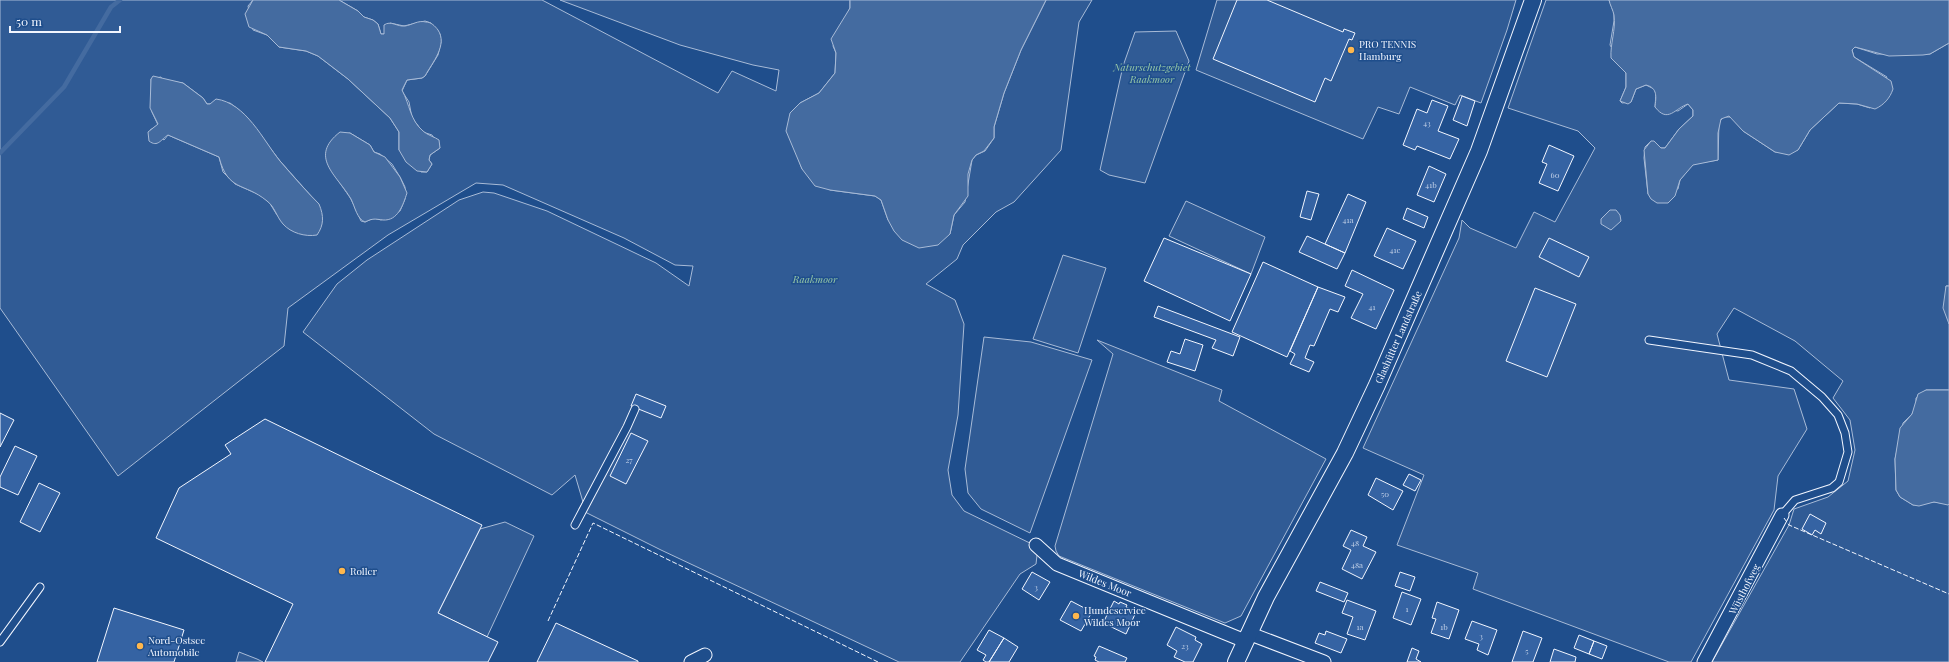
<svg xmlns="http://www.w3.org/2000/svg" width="1949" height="662" font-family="'Playfair Display',serif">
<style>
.built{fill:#305b95;stroke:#a8bbd7;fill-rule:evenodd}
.water{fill:#446ba0;stroke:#a8bbd7}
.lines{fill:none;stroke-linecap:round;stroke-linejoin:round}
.stream{stroke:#446ba0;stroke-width:4.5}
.building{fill:#3563a3;stroke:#f2f6ff}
.service-casing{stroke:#f2f6ff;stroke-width:9}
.minor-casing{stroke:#f2f6ff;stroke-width:15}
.tertiary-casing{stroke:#f2f6ff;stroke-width:18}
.service{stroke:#1f4e8c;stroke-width:7}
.minor{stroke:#1f4e8c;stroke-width:13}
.tertiary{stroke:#1f4e8c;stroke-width:16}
.fence{stroke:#f2f6ff;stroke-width:1;stroke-dasharray:5 2;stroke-linecap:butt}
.poi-dot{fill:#ffb74d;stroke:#1f4e8c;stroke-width:1.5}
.labels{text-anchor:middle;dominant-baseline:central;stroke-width:3;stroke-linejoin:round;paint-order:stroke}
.number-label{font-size:8px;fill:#c3d1e8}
.poi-label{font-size:10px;fill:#f2f6ff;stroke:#1f4e8c;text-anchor:start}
.park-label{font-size:10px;font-style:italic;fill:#97c8a6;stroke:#1f4e8c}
.street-label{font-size:10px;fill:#f2f6ff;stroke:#1f4e8c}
</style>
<rect width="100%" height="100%" fill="#1f4e8c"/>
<path class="built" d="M0,0H253L248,6L253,30L267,35L279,47L306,51L318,56L348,79L390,118L399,132V150L421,172H427L432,164L429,160L430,155L440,148L432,135L423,132L412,118L409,102L402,91L407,80L422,78L425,76L438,55L441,42L440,34L431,23L425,21L404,26L390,23L384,34H381L378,24L373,20L364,17L358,11L339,0H542L718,93L732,71L776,91L779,70L753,65L680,45L560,0H850V8L833,46L836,53L835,73L819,93L800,103L798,158L802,169L830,190L875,196L881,200L888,220L950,234L954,215L965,202L972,160L976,155L985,151L994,138V127L1004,93L1021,50L1046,0H1092L1079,22L1061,150L1014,202L996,212L963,245L957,259L926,284L955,300L964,324L958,415L948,470L952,495L964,511L1038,547L1036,564L1020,574L960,662H899L661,550L579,509L583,502L575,475L552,495L434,434L303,332L337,284L367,260L459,200L483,192L494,193L547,211L656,263L689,286L693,266L675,265L624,238L503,185L476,183L388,235L288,308L284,346L118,476L0,308ZM161,77L162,80L183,83L203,98L207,104L230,103L239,110L248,119L280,161L319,205L277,215L269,202L260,195L235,184L223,172L219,157L168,135L164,140L150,130L158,125L152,112L151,79ZM350,133L370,145L374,152L380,154L392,164L400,177L405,187V199L400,211L381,220L374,218L365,222L361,221L351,199L333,173L327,149L336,136Z
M1217,0H1516L1507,30L1481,103L1460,95L1455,105L1410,87L1399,114L1378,107L1363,139L1196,70Z
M1546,0H1609L1614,13V21L1610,45L1626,73V87L1620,101L1622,103L1631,102L1636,89L1646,85L1654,89L1656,93L1655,107L1678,111L1688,104L1693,110V116L1679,129L1665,148H1661L1651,141L1645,147L1644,158L1648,194L1678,189L1680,180L1693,164L1718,160L1719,122L1724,117H1732L1743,131L1775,152L1798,150L1810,130L1839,103L1857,104L1870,108L1887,77L1854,57L1852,50L1855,47L1877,54H1930L1949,43V286H1946L1949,324V390H1926L1916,398V406L1912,414L1903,423L1895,459L1896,490L1900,497L1913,505L1934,502L1949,504V662H1712L1789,525L1794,509L1828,497L1848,481L1855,450L1850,420L1833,398L1843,381L1795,341L1734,308L1717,334L1729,380L1794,389L1807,429L1778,476L1774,510L1691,662H1669L1473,589L1478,573L1397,545L1424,475L1363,448L1459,238L1462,220L1470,228L1516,248L1534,212L1555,222L1595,148L1578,131L1508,108Z
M1176,31L1189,61L1145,183L1109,175L1100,170L1123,66L1135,32Z
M1186,201L1265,237L1251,274L1169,236Z
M1063,255L1106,268L1078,353L1033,339Z
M984,337L1031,342L1092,360L1030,533L981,509L968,493L965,469Z
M1097,340L1222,390L1219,401L1326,459L1241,616L1225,623L1059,556L1056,551L1055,546L1113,354Z
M505,522L534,536L487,637L438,613L480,529Z
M239,652L257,659L263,662H236Z"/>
<path class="water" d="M253,0H339L358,11L364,17L373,20L378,24L381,34H384V25C391,20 397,27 405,26C412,25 418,20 426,22C431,22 435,26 438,30C448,45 432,63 425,76L422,78L407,80L402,90C410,105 410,120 423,131C427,135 435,137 439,140L440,148L430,155L429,160L432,164L427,172L417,171L406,162L399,150V132L390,118L348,79L318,56L306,51L279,47L267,35L249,27L245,14Z
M850,0H1046L1021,50L1004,93L994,127V138L984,151L976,155L972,160L968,174V196L954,215L950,234L938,245L919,248L902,240L894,231L888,220L881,200L875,196L830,190L815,186L802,169L786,131L790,113L800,103L819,93L835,73L836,53L831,39L850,8Z
M1609,0H1949V43L1930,54L1923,55L1889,56L1855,47L1852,50L1854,57L1891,81L1893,89C1890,98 1884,105 1875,109L1857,104L1839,103L1810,130L1798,150L1789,155L1775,152L1743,131L1729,116L1721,119L1718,133V160L1693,165L1680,180L1675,196L1668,203H1657L1651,199L1648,194L1644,150L1651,141H1654L1661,148H1665L1679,129L1693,116V110L1688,104C1675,108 1668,124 1655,107C1656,97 1658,88 1646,85L1636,89L1631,102L1628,104L1620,101L1626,87V73L1611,58C1610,44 1616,30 1614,15C1613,10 1610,5 1609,0Z
M153,76L183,83L203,98L207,104H210L216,99C246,103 263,140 280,161C293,176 306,191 319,204C324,216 324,225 317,235C305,237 291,233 283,224C276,216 275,207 267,201C244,182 228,192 219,157L168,135C161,139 158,148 149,141L148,132L158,124L150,108L151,79Z
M340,132L350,133L370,145L374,152L385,157L400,177L407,193C403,205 398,221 383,220C375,219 373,218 365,222C357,219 355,207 351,199C337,175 308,157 340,132Z
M1610,210H1616L1620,215L1621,221L1611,230L1601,224V219Z
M1946,286H1949V324L1943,308Z
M1926,390H1949V504L1948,505L1934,502L1919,506L1913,505L1900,497L1896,490L1895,459L1900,428L1912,414L1918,394Z"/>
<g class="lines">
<path class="stream" d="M0,153L64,87L111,7L120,0"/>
</g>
<path class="building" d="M1237,0H1267L1343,32L1344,29L1355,33L1352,40L1349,39L1331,81L1325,78L1315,102L1213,59Z
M1462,96L1475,101L1467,126L1453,120Z
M1432,100L1448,106L1438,131L1459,139L1450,159L1417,146L1415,150L1403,145L1417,109L1427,113Z
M1549,145L1574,156L1558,191L1539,183L1547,164L1542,162Z
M1429,166L1446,174L1434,202L1417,195Z
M1307,191L1319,194L1311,220L1300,217Z
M1348,194L1366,202L1345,253L1325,244Z
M1407,208L1428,217L1424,228L1403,219Z
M1387,228L1416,241L1403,269L1374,256Z
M1307,236L1345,253L1337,269L1299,252Z
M1164,238L1251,274L1230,321L1144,281Z
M1549,238L1589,257L1579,277L1539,257Z
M1263,262L1318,287L1287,357L1232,332Z
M1352,270L1394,290L1376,329L1351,318L1363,294L1345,286Z
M1318,287L1345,297L1338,312L1330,309L1314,346L1310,345L1305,358L1314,362L1309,372L1290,364L1295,354L1290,351Z
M1535,288L1576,304L1547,377L1506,361Z
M1158,306L1240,337L1233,356L1212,348L1216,340L1154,317Z
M1185,339L1203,345L1195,371L1167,362L1171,351L1180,354Z
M636,394L666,406L661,418L631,406Z
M0,413L14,420L0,447Z
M265,419L482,525L438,613L498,642L488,662H265L293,604L156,538L179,488L231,454L225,445Z
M631,433L648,441L626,484L610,476Z
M15,446L37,456L18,495L0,487V477Z
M1409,474L1421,480L1415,491L1403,485Z
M1376,478L1403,491L1393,510L1368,495Z
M39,483L60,493L40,532L20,522Z
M1810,514L1826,523L1821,534L1815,530L1812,535L1802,529Z
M1351,530L1367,537L1363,546L1376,552L1362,579L1342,569L1351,550L1343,546Z
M1032,572L1050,582L1039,600L1022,589Z
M1400,572L1415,577L1410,591L1395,586Z
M1320,582L1348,593L1344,602L1316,591Z
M1402,592L1421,599L1411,625L1393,618Z
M1347,600L1376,611L1365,640L1347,634L1353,617L1342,613Z
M1071,601L1092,612L1081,631L1060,620Z
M1114,601L1119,604L1120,602L1127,605L1126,607L1136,612L1126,634L1103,623Z
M1437,602L1459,610L1449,639L1431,633L1436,619L1432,618Z
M114,608L184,630L174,662H97Z
M1472,621L1497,630L1488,655L1477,650L1479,644L1465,639Z
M556,623L638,661V662H537Z
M1176,627L1196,637L1195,640L1202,644L1193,662H1185L1174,657L1177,651L1167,645Z
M989,630L1004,638L989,662H986L983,660L986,655L977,650Z
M1326,631L1347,639L1341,653L1315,643L1319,633L1325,635Z
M1523,631L1542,638L1533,662H1512Z
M1579,635L1594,641L1589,654L1574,648Z
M1004,638L1018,647L1009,662H989Z
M1594,641L1607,646L1602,659L1589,654Z
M1099,646L1127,658L1125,662H1099L1095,660L1096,657L1094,656Z
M1412,648L1419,651L1416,659L1421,662H1407Z
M1554,649L1576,657L1575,662H1550Z"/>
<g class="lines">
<g class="service-casing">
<path id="service" d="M1649,340L1752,355L1791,371L1822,397L1838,415L1845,433L1848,452L1839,482L1832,488L1795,500L1782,515
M575,525L627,427L635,409
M0,642L40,587"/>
</g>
<g class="minor-casing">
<path id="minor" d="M1036,545L1057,564L1245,641
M1248,633L1324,662
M691,662L705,655
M1704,662L1782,515"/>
</g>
<g class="tertiary-casing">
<path id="tertiary" d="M1236,662L1266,597L1345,453L1377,385L1479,151L1533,0"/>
</g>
<use href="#service" class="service"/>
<use href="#minor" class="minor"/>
<use href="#tertiary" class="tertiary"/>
<path class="fence" d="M1784,518L1789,525L1949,594
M548,621L593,523L878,662"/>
</g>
<g class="poi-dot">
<circle cx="1351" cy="50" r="4"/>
<circle cx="342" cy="571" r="4"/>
<circle cx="1076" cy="616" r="4"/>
<circle cx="140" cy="646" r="4"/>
</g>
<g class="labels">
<g class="number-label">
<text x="1427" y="122">43</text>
<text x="1555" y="174">60</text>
<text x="1431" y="184">41b</text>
<text x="1348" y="219">41a</text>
<text x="1395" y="249">41c</text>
<text x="1372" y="306">41</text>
<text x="629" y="459">27</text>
<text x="1385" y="493">50</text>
<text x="1355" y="542">48</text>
<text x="1357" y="564">48a</text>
<text x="1036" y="586">3</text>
<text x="1407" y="608">1</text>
<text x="1360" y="626">1a</text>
<text x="1444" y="626">1b</text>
<text x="1481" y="635">3</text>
<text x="1185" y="645">23</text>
<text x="1527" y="650">5</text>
</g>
<g class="poi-label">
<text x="1359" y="44">PRO TENNIS<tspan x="1359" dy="12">Hamburg</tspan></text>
<text x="350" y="571">Roller</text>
<text x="1084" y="610">Hundeservice<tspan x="1084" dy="12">Wildes Moor</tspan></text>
<text x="148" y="640">Nord-Ostsee<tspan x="148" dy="12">Automobile</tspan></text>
</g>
<g class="park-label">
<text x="1152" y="67">Naturschutzgebiet<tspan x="1152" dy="12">Raakmoor</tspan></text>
<text x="815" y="279">Raakmoor</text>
</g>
<g class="street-label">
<text transform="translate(1398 337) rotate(-66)">Glashütter Landstraße</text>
<text transform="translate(1105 583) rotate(22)">Wildes Moor</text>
<text transform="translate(1744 589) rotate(-63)">Wüsthofweg</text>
</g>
</g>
<path d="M10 26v6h110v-6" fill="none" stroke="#f2f6ff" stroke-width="2"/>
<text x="16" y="26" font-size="12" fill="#f2f6ff" stroke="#1f4e8c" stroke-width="3" paint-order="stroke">50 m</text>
</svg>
